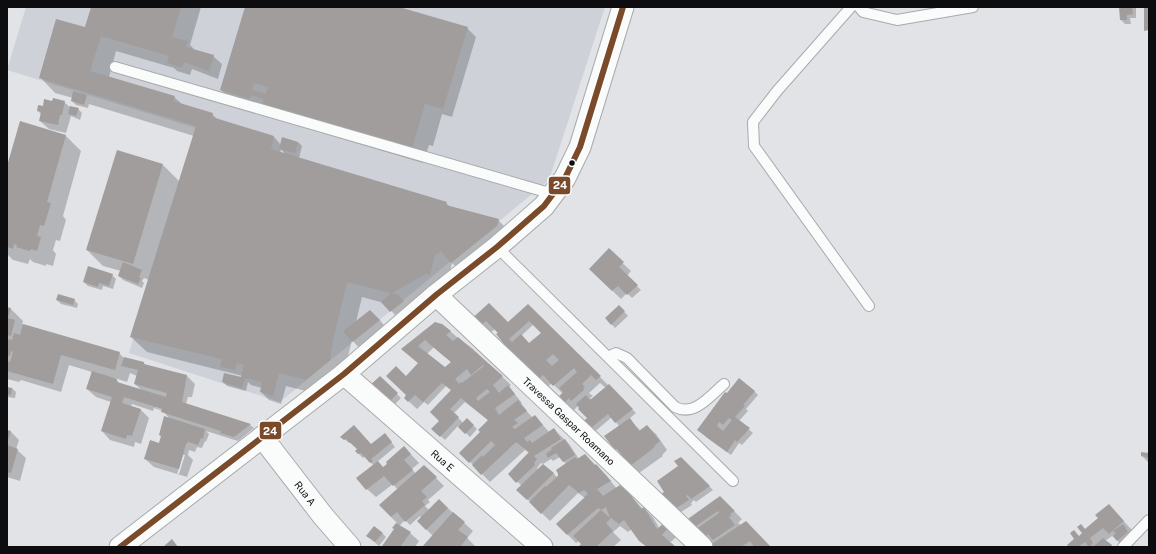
<svg xmlns="http://www.w3.org/2000/svg" width="1156" height="554" font-family="'Public Sans',sans-serif">
<style>
.built{fill:#ced1d8}
.shadow{fill:#0003;fill-rule:evenodd}
.building{fill:#a19d9c;fill-rule:evenodd}
.lines{fill:none;stroke-linecap:round;stroke-linejoin:round}
.lane-casing{stroke:#a8aaac;stroke-width:12}
.street-casing{stroke:#a8aaac;stroke-width:23}
.lane{stroke:#fafbfb;stroke-width:10}
.street{stroke:#fafbfb;stroke-width:21}
.bus-1-casing{stroke:#fff;stroke-width:9}
.bus-1{stroke:#7a4b2a;stroke-width:6}
.bus-dot{fill:#0d0d0f;stroke:#fff;stroke-width:1.5}
.labels{text-anchor:middle;dominant-baseline:central;stroke-width:3.5;stroke-linejoin:round;paint-order:stroke}
.street-label{font-size:10px;fill:#0d0d0f;stroke:#fff}
.line-badge{stroke:#fff;stroke-width:1.5}
.badge-label{font-size:11px;text-anchor:middle;font-weight:bold;fill:#fff}
</style>
<rect width="100%" height="100%" fill="#e1e3e6"/>
<path class="built" d="M26,7H605L549,180L280,402L129,353L196,128L7,70Z"/>
<path class="shadow" d="M92,7H201L190,45L195,50L213,56L222,64L218,79L192,69L190,75L177,71L174,68L116,51L109,77L174,97L183,105L212,114L219,121L274,137L281,145L298,142L302,146L299,158L446,203L451,208L498,220L506,228L460,271L452,263L446,290L407,309L404,308L395,315L384,303L362,297L356,322L379,319L387,329L361,350L352,340L348,356L346,376L322,395L286,386L281,404L269,400L261,392L262,388L251,385L248,382L246,391L227,386L223,382L242,378L243,376L147,352L131,337L149,280L144,278L142,281L144,283L142,288L123,280L119,276L121,271L103,266L87,250L163,165L180,182L194,136L89,104L88,108L76,105L72,101L73,98L55,93L40,77L85,28ZM281,149L286,155L280,153Z
M246,7H395L467,28L476,37L452,117L442,114L433,146L429,145L423,163L275,119L263,106L234,102L221,90Z
M1120,7H1136V18H1130L1131,24H1125L1121,20Z
M53,102H64L71,108L78,109L82,113L80,120L71,116L66,133L49,129L40,121L42,115L38,111Z
M66,136L81,151L63,216L66,220L60,241L56,240L53,250L56,254L53,266L46,264V266L33,262L30,259L28,264L13,260L7,254V170Z
M609,250L631,271L627,276L641,290L632,298L627,293L621,299L590,269Z
M112,275L116,279L113,289L103,286L102,290L88,286L84,282Z
M57,300H74L78,304L77,308L61,304Z
M489,304L508,323L528,305L636,413L629,419L641,431L647,426L656,434L667,450L662,455L663,456L639,473L616,449L619,426L612,417L591,435L588,418L578,406L569,415L555,402L563,394L552,383L543,391L495,329L485,337L478,330ZM534,324L543,333L530,344L521,336ZM600,383L606,388L592,400L590,398L593,396L589,393Z
M619,306L628,316L615,328L606,318Z
M7,308L11,309L23,321L22,324L119,353L124,358L144,363L146,366L187,376L195,384L192,397H188L186,404L250,425L254,428L238,441L206,431L209,434L206,442L205,441L202,448L197,447L195,452L189,450L188,455L193,460L187,477L154,467L145,459L163,445L162,437L160,435L170,419L163,411L154,408L153,411L132,404L131,407L141,410L149,418L141,444L135,442L134,447L110,440L102,431L111,402L96,397L87,389L92,372L69,365L61,392L21,380L19,382L7,379ZM130,373L137,376L135,384L142,391L120,384L115,378L127,382ZM155,405L167,411L155,407ZM183,455H185L179,474H177Z
M442,324L458,338L472,348L511,385L509,387L522,403L520,404L533,418L535,416L549,432L554,429L569,444L579,459L605,474L617,489L630,495L643,509L644,508L653,517L659,528L663,525L676,537L671,542L670,541L665,547H647L632,529L628,532L620,526L613,532L621,540L613,547H579L582,544L579,541L576,543L557,524L585,498L578,493L550,521L526,498L522,486L509,474L529,453L525,450L490,482L461,453L481,432L489,421L465,402L454,413L463,423L467,419L477,429L470,437L458,426L445,440L433,429L440,421L452,391L446,386L428,405L424,402L417,409L405,398L407,395L406,378L419,364L402,349ZM434,347L449,360L452,363L445,369L427,354ZM560,457L566,464L557,477L553,473L538,470L537,468L541,463L543,464L551,459L553,461Z
M380,378L401,398L391,408Z
M7,388H12L16,392L15,398L7,397Z
M754,391L758,395L746,409L748,411L739,421L753,433L742,445L739,443L731,455L707,438L698,429Z
M7,431L11,432L19,440L16,449L26,458L20,481L7,477Z
M342,437L371,446L388,438L395,447L377,462L383,468L404,447L419,463L412,469L416,474L436,478L444,486L428,500L430,502L425,506L429,510L439,500L473,531L467,538L475,546V547H424L433,536L418,521L421,518L420,516L410,525L405,520L399,526L410,533L419,541L415,547H385L395,529L394,528L397,523L391,517L398,490L393,484L376,497L367,489L374,466L365,456L363,458L356,451L358,449L351,442L349,443Z
M1149,454V463L1142,456Z
M681,458L713,490L696,502L694,500L691,503L692,505L678,514L666,492L679,467Z
M720,497L742,519L738,523L741,525L770,547H714L686,521Z
M1117,514L1132,530L1129,533L1132,537L1122,545L1112,536L1105,541L1112,547H1070L1086,530Z
M382,533L386,537L379,546L372,540Z"/>
<path class="building" d="M91,7H181L172,37L188,41L186,47L214,55L209,71L184,62L182,68L167,63L169,56L101,36L90,71L175,96L173,101L213,113L212,117L274,136L271,149L447,202L446,205L499,219L497,226L451,263L441,251L437,255L435,254L430,275L426,274L392,293L398,295L404,301L390,312L381,302L391,293L347,282L333,340L330,360L306,380L279,373L273,396L260,392L262,382L245,378L242,388L222,382L224,373L241,377L244,365L237,363L235,370L220,367L222,359L130,337L196,126L39,78L56,19L85,27Z
M245,7H399L468,27L443,109L425,104L411,152L262,107L264,99L251,95L250,99L220,90ZM254,83L268,87L266,94L252,90Z
M1119,7H1132L1133,14L1127,15V20H1120Z
M1144,7H1149V30L1144,31Z
M73,91L87,95L84,105L71,101Z
M53,98L65,101L62,115H60L58,125L39,121L41,112L37,111L38,105L43,106L44,99L52,101Z
M70,106L79,108L76,116L68,114Z
M20,121L66,135L47,202L51,203L44,226L40,225L37,236L41,237L37,251L31,249L30,251L16,247L17,245L14,244L13,249L7,247V166Z
M282,137L298,142L295,153L279,149Z
M117,150L163,164L133,264L86,250Z
M609,248L624,262L619,267L638,285L627,295L618,286L612,291L589,269Z
M123,262L142,270L139,277L141,278L138,284L118,276Z
M88,266L113,274L109,286L99,283L98,287L83,282Z
M58,294L75,299L73,305L56,300Z
M489,303L508,322L528,304L601,376L596,380L591,375L582,384L585,387L583,389L584,390L571,401L569,398L560,408L554,402L563,392L559,388L577,372L574,368L553,386L543,375L534,383L501,347L504,344L496,334L498,333L486,321L476,329L468,322ZM529,321L541,333L529,343L521,334L512,342L509,339ZM553,354L559,360L552,366L546,360Z
M619,305L625,311L611,325L605,318Z
M7,307L11,308L8,318L15,320L11,336L7,335Z
M370,310L380,320L352,342L343,331Z
M435,322L442,324L451,331L446,335L453,341L458,337L503,376L493,385L499,393L508,385L515,394L495,408L499,415L518,400L527,411L514,420L518,423L512,427L515,429L535,415L543,425L524,438L527,442L530,440L532,443L554,428L561,439L534,456L537,459L534,463L535,465L516,483L508,474L529,452L516,442L481,475L472,465L482,455L483,457L495,445L491,441L469,463L459,453L480,432L478,430L488,420L461,398L450,409L459,417L440,437L431,429L439,421L430,412L451,390L442,383L423,402L415,395L408,402L404,398L406,395L386,376L396,366L406,376L418,363L401,349ZM425,340L440,353L451,362L445,367L418,346ZM483,365L484,366L462,383L461,382L459,384L455,379L467,369L471,375ZM487,389L490,392L478,401L476,398Z
M23,324L120,352L115,370L61,355L53,384L7,371V361L10,362L13,352L11,351L10,356L7,355V339L12,340L14,333L20,335Z
M124,357L144,362V364L187,375L182,402L251,424L234,437L220,433L221,431L161,412L162,409L124,397L122,403L141,409L132,436L127,435L126,439L101,431L112,397L86,389L92,371L117,379V382L166,397L167,393L134,384L138,370L121,366Z
M380,376L398,393L386,405L367,388Z
M739,378L755,391L743,405L745,406L735,417L750,428L737,442L735,440L727,452L697,430L725,392L727,393ZM729,418L732,420L723,431L717,426L719,422L723,425Z
M609,384L633,409L615,423L608,414L586,432L579,425L587,418L578,409L579,408L576,404L586,395L590,400Z
M7,387L12,388L11,395L7,394Z
M164,416L205,429L203,439L201,438L198,445L188,442L186,444L179,469L144,459L150,440L159,443L161,436L159,435Z
M467,418L474,425L465,434L458,427Z
M630,418L639,431L647,425L660,441L654,446L655,447L630,466L617,449L615,450L604,436Z
M354,425L371,444L385,433L392,442L371,459L373,461L370,463L361,453L358,454L355,451L357,449L346,439L344,440L340,437Z
M7,430L11,431L7,443Z
M565,439L575,455L563,462L556,453L548,458L546,454L552,449L551,448Z
M7,445L18,449L11,473L7,472Z
M404,446L411,454L404,460L413,470L393,486L384,476L366,490L356,478L378,461L383,467L387,464L386,462Z
M1141,452L1149,453V458L1141,456Z
M585,454L595,465L596,464L611,481L597,489L603,496L620,485L630,494L641,509L644,507L657,529L663,524L668,528L662,535L676,547H647L639,541L649,534L639,541L624,520L619,524L611,518L606,523L613,531L596,547H578L581,544L573,536L601,510L610,518L606,507L601,510L598,508L567,535L556,524L585,497H584L588,494L584,490L579,493L569,485L541,514L529,502L545,486L546,487L558,476V474L556,470L575,457L577,459Z
M681,457L710,486L691,499L688,495L686,496L689,500L673,510L657,497L664,492L657,481L678,466L674,461Z
M543,464L554,473L527,500L516,490Z
M424,465L437,477L421,491L427,497L422,501L425,505L405,522L397,512L391,517L379,505Z
M720,496L735,511L730,514L732,515L729,517L735,525L713,540L708,534L703,538L685,521ZM718,511L719,513L698,528L696,526Z
M439,499L448,508L426,530L417,521Z
M1109,504L1124,521L1109,534L1103,528L1090,538L1093,543L1089,547L1085,542L1078,547H1069L1067,545L1074,539L1070,533L1074,530L1079,536L1082,533L1077,527L1081,524L1085,529L1098,518L1095,515Z
M453,512L465,522L458,530L468,537L460,547H422Z
M746,521L771,547H754L750,541L741,547H712L710,545Z
M396,523L411,532L400,547H383L382,546L394,529L392,528Z
M1123,524L1128,532L1117,541L1113,536L1116,533L1113,531Z
M374,526L383,533L375,542L366,536Z
M1103,538L1112,545L1111,547H1093Z
M172,539L178,547H163Z"/>
<g class="lines">
<g class="lane-casing">
<path id="lane" d="M851,7L777,91L753,122L754,146L869,306
M859,7L863,12L897,20L973,7
M115,67L553,194
M497,247L733,481
M608,357L616,353L627,358L675,407C694,417 710,396 724,384
M1123,547L1149,520"/>
</g>
<g class="street-casing">
<g id="street">
<path id="s1" d="M436,295L702,547"/>
<path id="s2" d="M344,374L542,547"/>
<path id="s3" d="M262,437L323,516L350,547"/>
<path d="M120,547L344,374L436,295L497,247L544,206L565,178L580,147L623,7"/>
</g>
</g>
<use href="#lane" class="lane"/>
<use href="#street" class="street"/>
<g class="bus-1-casing">
<path id="bus-1" d="M120,547L344,374L436,295L497,247L544,206L565,178L580,147L623,7"/>
</g>
<use href="#bus-1" class="bus-1"/>
</g>
<circle class="bus-dot" cx="572" cy="163" r="3.5"/>
<g class="labels">
<g class="street-label">
<text stroke="none"><textPath href="#s1" startOffset="183">Travessa Gaspar Roamano</textPath></text>
<text stroke="none"><textPath href="#s2" startOffset="131">Rua E</textPath></text>
<text stroke="none"><textPath href="#s3" startOffset="71">Rua A</textPath></text>
</g>
</g>
<g class="line-badge">
<rect x="548" y="176" width="23" height="19" rx="4" fill="#7a4b2a"/>
<rect x="259" y="421" width="23" height="19" rx="4" fill="#7a4b2a"/>
</g>
<g class="badge-label">
<text x="560" y="189">24</text>
<text x="270" y="435">24</text>
</g>
<rect width="1156" height="554" fill="none" stroke="#0d0d0f" stroke-width="16"/>
</svg>
